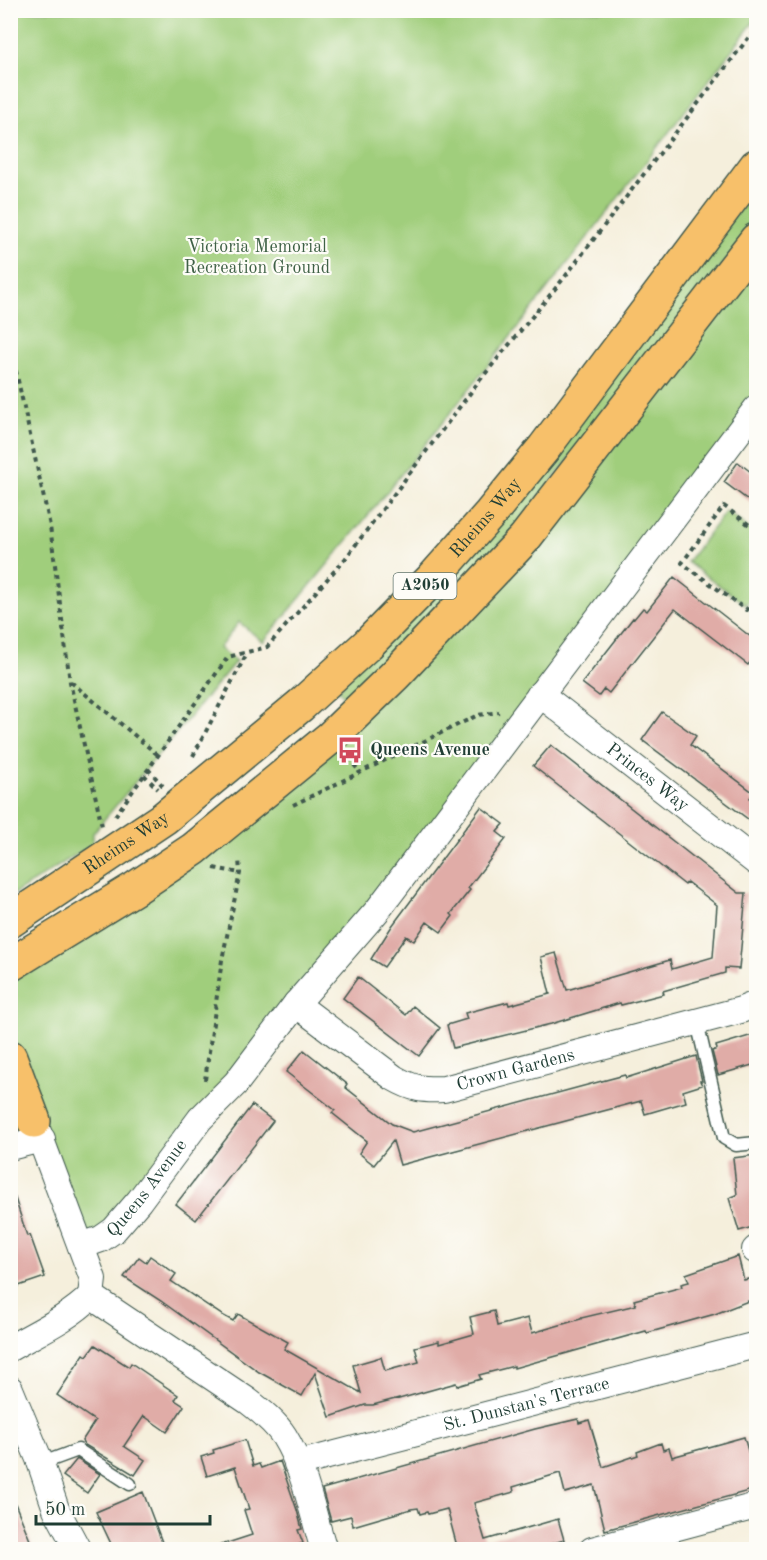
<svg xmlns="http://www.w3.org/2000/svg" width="767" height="1560" font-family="'Old Standard TT',serif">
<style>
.green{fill:#a0ce7c;stroke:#608658;stroke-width:1.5}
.building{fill:#e0aca7}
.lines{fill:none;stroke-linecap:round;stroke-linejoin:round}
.lane-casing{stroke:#3f584d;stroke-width:15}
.street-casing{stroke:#3f584d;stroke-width:28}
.primary-casing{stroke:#3f584d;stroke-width:36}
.path{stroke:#3f584d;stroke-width:4;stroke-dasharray:4.5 4.5;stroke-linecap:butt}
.lane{stroke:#fff;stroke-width:12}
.street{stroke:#fff;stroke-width:26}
.primary{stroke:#f7c06b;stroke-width:33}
.labels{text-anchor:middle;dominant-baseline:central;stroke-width:4.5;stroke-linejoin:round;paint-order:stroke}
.shield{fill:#fdfcf7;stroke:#62766e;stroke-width:1.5}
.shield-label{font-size:16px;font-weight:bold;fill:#1f3d34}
.park-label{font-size:18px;fill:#3f6146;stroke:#fdfcf7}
.street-label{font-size:18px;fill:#1f3d34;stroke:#fdfcf7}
.poi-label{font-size:18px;font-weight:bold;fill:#1f3d34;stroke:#fdfcf7;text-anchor:start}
</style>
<rect width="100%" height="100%" fill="#fdfcf7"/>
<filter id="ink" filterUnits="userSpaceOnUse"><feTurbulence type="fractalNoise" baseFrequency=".0167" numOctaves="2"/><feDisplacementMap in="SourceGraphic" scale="12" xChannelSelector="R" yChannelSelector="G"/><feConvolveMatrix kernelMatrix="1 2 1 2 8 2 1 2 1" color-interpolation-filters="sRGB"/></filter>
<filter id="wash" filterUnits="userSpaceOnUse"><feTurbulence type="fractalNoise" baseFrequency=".008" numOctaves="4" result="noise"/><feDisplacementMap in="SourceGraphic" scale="24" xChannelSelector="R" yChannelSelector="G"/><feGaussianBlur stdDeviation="1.35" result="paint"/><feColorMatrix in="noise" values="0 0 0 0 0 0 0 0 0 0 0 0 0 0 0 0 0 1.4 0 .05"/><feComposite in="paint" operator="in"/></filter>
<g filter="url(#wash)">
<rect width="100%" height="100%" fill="#f5efdc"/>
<path class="green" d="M10,11H756V18L752,24C592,232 433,441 263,642L239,622L219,648L236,661L93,833V844L11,896Z
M756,189V223L504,541L349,701L338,690Z
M756,240V410L139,1201L81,1246L11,1057V982L22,959L137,887L395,675Z
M726,511L756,534V591L746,605L687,562Z"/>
<g id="blocks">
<path class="building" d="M738,462L756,476V506L724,482Z
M674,577L756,641V655L748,665L675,609L609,693L604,689L599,696L582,683L633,618L634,619L643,608L647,611Z
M662,712L696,736L690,745L754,793L750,798L756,803V825L642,740Z
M551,745L702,864L739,893H746L739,969L725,968V973L663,991L664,994L621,1005L620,1003L551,1024L453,1048L447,1025L467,1019L465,1013L508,1002L509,1005L550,994L541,957L556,953L567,990L670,960L672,969L713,957L717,905L687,882L685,885L533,766Z
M481,807L504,824L497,832L506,839L468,888L470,890L451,914L453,916L441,932L427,922L414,941L406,936L384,967L371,959L392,926Z
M358,977L406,1015L413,1006L440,1028L419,1056L343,998Z
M756,1034V1064L718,1075L712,1051L717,1049L716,1046Z
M304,1050L347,1084L345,1087L392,1124L413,1132L602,1081L625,1075L626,1078L696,1056L702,1081H700L702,1085L683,1091L686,1102L645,1114L641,1101L400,1165L393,1141L374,1165L359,1153L367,1141L332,1113L335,1110L286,1072Z
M252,1105L273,1121L196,1220L176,1204Z
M756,1155V1226L739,1231L729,1198L737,1195L733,1158Z
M14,1195L27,1236L30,1235L45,1277L10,1289V1196Z
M150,1256L176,1274L171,1281L222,1315L233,1321L238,1314L288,1342L284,1349L361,1393L353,1365L381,1357L385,1371L419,1362L415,1347L439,1341V1344L474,1334L470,1317L494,1311L497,1326L528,1318L532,1333L581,1319V1318L636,1305L634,1300L682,1287L681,1284L689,1282L686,1274L738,1256L744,1280L756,1277V1298L715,1314L647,1333L646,1331L514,1368V1366L479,1375L481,1379L457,1386L456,1383L399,1399V1398L373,1405H365L330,1417L315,1373L302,1396L259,1372L161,1301L124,1277L139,1257L146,1262Z
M95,1345L129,1367L131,1363L178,1395L175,1400L184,1406L167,1432L144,1416L124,1446L145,1460L135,1475L85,1445L82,1441L95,1421L57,1395L84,1354L87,1356Z
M578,1419L579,1423L589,1420L603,1467L638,1455L637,1452L661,1443L663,1450L669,1448L672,1457L744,1437L751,1461L756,1460V1489L605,1530L594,1485L565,1493L560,1473L513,1487L514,1492L474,1503L485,1540L558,1519L564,1540L530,1550H458L447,1509L428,1514L427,1512L420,1514L418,1508L411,1509L353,1526L351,1516L331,1521L322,1489L535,1429Z
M245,1440L253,1466L259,1464L261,1468L280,1461L297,1510L302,1529L298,1530L303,1543L284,1550H218V1546L252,1535L244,1510L249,1509L235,1467L207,1476L201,1457L214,1453L213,1450Z
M77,1459L100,1474L87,1493L63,1476Z
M143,1492L165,1550H114L96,1512Z
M10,1496H12L34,1550H10Z"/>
</g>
</g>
<g filter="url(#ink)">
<use href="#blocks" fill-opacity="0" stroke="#3f584d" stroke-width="1.5"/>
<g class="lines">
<g class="lane-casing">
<path id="lane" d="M697,1022L724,1138L736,1145L756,1143
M40,1464L78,1450L130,1484"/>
</g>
<g class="street-casing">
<g id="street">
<path id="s1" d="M540,694L756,862"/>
<path id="s2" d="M296,1004L394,1078C413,1089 423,1090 444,1089L741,1010L756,1004"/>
<path d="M34,1121L93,1279L91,1296"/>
<path d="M10,1147L42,1139"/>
<path id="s3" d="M81,1246L101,1239L114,1230L139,1201L200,1119L236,1083L296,1004L377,911L756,409"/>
<path d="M755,1250L756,1249"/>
<path d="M91,1296L248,1401C261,1411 275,1422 284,1436C305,1470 312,1512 324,1550"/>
<path d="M10,1348C38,1332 69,1318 91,1296"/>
<path d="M10,1389L39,1459L56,1509L78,1550"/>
<path id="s4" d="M297,1464L756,1345"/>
<path d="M592,1550L756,1506"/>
</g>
</g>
<g class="primary-casing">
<g id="primary">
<path id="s5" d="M10,921L164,818L301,705L368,644L433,578L490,514L544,448L756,166"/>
<path d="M10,965L137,887L194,849L331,737L395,675L524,539L756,240"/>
<path d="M10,1057L34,1121"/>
</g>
</g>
<path class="path" d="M10,344L50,526L70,682L102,826
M756,530L724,506L682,563L746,610L756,596
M71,682L158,755
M193,756L247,653
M348,758L361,773
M148,769L163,786
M144,775L158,789
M293,805L478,715L499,712
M115,816L228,657L267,647L345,559L480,380L564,278L756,28
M214,868L240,873
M205,1080L222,960L240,873L239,859"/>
<use href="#lane" class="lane"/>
<use href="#street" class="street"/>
<use href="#primary" class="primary"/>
</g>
</g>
<defs>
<g id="bus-bare" transform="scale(2.07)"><path d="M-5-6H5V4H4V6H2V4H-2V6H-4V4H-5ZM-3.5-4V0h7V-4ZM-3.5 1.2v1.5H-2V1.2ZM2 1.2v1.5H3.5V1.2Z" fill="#d1495b" stroke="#fdfcf7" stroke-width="2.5" paint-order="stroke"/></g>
</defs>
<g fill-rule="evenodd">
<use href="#bus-bare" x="350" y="750"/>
</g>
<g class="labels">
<rect class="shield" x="393.5" y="573" width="63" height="26" rx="4.5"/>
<g class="shield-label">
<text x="425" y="586">A2050</text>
</g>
<g class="park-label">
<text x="257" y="247">Victoria Memorial<tspan x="257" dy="21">Recreation Ground</tspan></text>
</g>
<g class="street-label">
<text stroke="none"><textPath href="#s5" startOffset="626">Rheims Way</textPath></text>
<text stroke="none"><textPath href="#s1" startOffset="136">Princes Way</textPath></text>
<text stroke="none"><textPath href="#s5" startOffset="140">Rheims Way</textPath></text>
<text stroke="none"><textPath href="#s2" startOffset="249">Crown Gardens</textPath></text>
<text stroke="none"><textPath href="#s3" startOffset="90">Queens Avenue</textPath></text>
<text stroke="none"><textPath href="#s4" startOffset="237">St. Dunstan's Terrace</textPath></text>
</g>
<g class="poi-label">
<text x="370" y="750">Queens Avenue</text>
</g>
</g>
<rect width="767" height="1560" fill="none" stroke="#fdfcf7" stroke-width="36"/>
<path d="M36 1515v9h174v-9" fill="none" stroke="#1f3d34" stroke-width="3"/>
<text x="45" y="1515" font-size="18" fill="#1f3d34" stroke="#fdfcf7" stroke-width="4.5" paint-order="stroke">50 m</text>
</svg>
